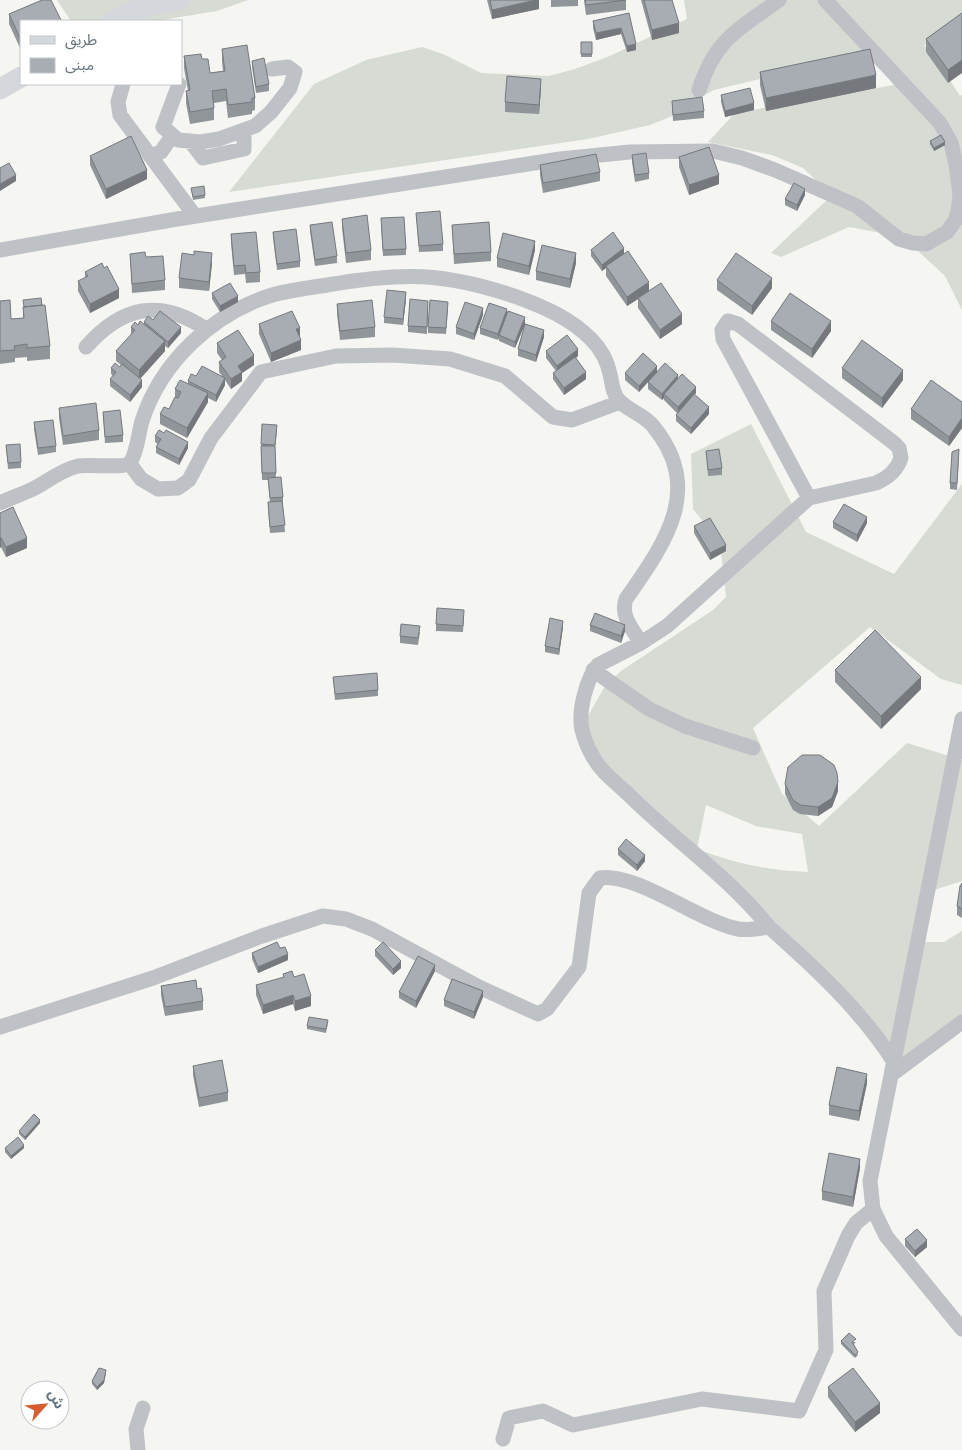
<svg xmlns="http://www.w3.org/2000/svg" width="962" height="1450" font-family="Quicksand,'Noto Sans Arabic',sans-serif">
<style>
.grass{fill:#d6dbd3;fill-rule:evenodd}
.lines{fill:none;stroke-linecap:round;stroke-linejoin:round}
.street{stroke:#bec1c5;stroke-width:15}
.secondary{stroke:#d4d8dc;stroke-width:21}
.wall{fill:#90959a}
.shaded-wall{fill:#75797d}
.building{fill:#a7adb3;stroke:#75797d}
</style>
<rect width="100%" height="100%" fill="#f5f5f1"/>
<path class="grass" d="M57,0H248L217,11L156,21H71Z
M684,0H962V14L924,46L930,49L960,96L962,95V310L945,276L903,237L849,227L781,257L771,253L832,195L803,168L772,155L708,142L735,113L894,85L872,52L714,90L691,102L672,116L650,125L588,139L229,192L314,84L366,60L422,47L443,54L481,73L549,76L575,69L610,56L687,19Z
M751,424L806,532L894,574L962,484V685L941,679L870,627L753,728L782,794L819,826L907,743L962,760V881L934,890L925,942H944L962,931V1019L892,1069L853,1014L611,779L584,723L605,686L621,671L713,610L726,597L720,542L693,509L691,454ZM706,805L756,826L802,834L808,872C769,871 734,863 697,849Z"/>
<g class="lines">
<path class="street" d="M123,84L118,102L120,115L195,216
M179,84L163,127L178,140L200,142L219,139L255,126L271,112L290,88L295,72L288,67L272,69
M699,90C715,39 738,30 779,0
M190,141L203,158L244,149V131
M150,156L161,152L172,136
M0,250L177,219L560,159L630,152L713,151L742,158L775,170L857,206L899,239L913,243L926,244L947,232L955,221L958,211L960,195L956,164L951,143L940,123L825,0
M728,321L738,324L894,443L899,448L901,458C897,470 888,478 876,483L809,498L723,339L722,330Z
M86,347C122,306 160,298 206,329
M130,464L141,479L158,489L178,488L189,480L211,438L261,372L336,356L393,355L450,359L505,376L553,417L572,420L620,402
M0,503C11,498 22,494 33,489C48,481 61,470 78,466C90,464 122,468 128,464C136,459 139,431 142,421C161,362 212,314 272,295C290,290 309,288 327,285C402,272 444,272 517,297C544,307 570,318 591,339C601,349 607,360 610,374C612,382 612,391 617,398C625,410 644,414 653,426C705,489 665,543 626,599C620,616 632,628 641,643
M593,670L649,709L685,726L753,748
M962,719L870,1181L873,1209L886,1236L962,1329
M769,927C728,876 674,840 628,794C615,782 600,771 592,755C588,748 584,738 582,730C578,712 586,679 598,665L641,643L667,626L809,498
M0,1027L153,978L262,936L323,916L346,919L372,929L479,987L538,1014L547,1009L579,967L589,893L600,878C636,872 700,922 738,929C748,931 760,928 769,927C815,968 861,1010 894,1062
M891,1075L962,1022
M503,1439L509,1418L543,1411L573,1425L702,1399L799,1411L826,1350L824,1291L848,1236L856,1223L873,1209
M138,1450L136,1429L143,1408"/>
<path class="secondary" d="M112,21L149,5L178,0
M0,89L21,77"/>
</g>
<path class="wall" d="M487,0H539V9L492,19Z
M551,0H578V6L551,7Z
M584,0H626V10L586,15Z
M641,0H672L679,33L652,40Z
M629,13L636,50L627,52L621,34L596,40L593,28V21Z
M962,13L948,83L926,52V39Z
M9,14L61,21L21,50L9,24Z
M581,42H592V57H581Z
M222,49L255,98V110L252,111V114L228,118L226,101L214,103V120L190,124L186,103V91H188L184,68V56L202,59L210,73L223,71L222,62Z
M252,61L269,84V91L256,93L252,67Z
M760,72L876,88L766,111L760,85Z
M541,88L539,114L505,112V102Z
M721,95L754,110L725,117L721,102Z
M672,101L704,111V118L673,121Z
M930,141L945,145L934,151L930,144Z
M632,155L649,173V179L635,182L632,162Z
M90,156L147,179L106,199L90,165Z
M679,157L719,184L689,195L679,167Z
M540,165L600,172V181L543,193L540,175Z
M191,188L205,195V198L193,200Z
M805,195L797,211L785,205V199Z
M416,213L443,244V251L419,252Z
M342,219L371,250V260L346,263L342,228Z
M381,224L406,249V255L383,256Z
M310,225L337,256V263L315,266L310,231Z
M452,225L491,252V261L454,264Z
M273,232L300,261V267L277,270L273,238Z
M231,234L260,272V282L246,283L245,274L234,275L231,243Z
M535,250L529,275L497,267V258Z
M591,250L624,254L649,291L682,324L660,339L638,308V299L627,306L606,276V268L602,271L591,256Z
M130,254L165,280V290L132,293Z
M212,263L209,291L179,288V278Z
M576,263L570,288L536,280V271Z
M85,272L119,298L90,313L78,291V281L85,278Z
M717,280L772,288L752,315L717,290Z
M212,293L238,302L220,312L212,299Z
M406,299L403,325L384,323V317Z
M0,301L11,319L23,318V307L42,306L50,346V359L27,361V357L15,358V362L0,364Z
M337,304L375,327V337L340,340L337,314Z
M428,307L427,334L408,332V326Z
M448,308L446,334L428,333V327Z
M483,315L474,340L456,334V327Z
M507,315L525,324L515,348L499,341V338L498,340L480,334V328Z
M153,320L181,333L168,348L165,346V351L140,379L142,387L130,402L110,386V379L113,376L111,374V368L120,367L121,365L116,361V351L131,335V327L138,325L144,324V322Z
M771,321L831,331L812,358L771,330Z
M259,324L300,337V338L301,350L271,362L259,334Z
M544,337L536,362L518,356V349Z
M217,343L254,365L242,373V381L231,389L225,380V385L216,402L208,398V402L187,438L160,424V414L169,409L175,397V389L188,383V381L196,376L223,377L219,372V362L222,360L217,353Z
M546,351L578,356L576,358L586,379L564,395L553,379V373L556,371L546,358Z
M842,368L903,380L882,408L842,378Z
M657,372L639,392L625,380V373Z
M678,378L696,393L694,395L709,414L691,434L676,421V415L677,413L664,400V398L662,400L648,389V382Z
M962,402V428L949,446L911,419V409Z
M59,408L99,430V440L63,445L59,418Z
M103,412L123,435V442L105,443Z
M34,422L56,446V452L38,455L34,429Z
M277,431L275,449L276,477L283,497V504L285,532L270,533L268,508V502H270L268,480H262L261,444Z
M155,436L188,448L179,465L156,453V447L158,444L155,442Z
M6,445L21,462V468L8,469Z
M706,451L722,468V475L708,476Z
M959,456L957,490L950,489V483Z
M0,513L27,548L6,557L1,547L0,548Z
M833,522L867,523L857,542L833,528Z
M694,526L726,551L710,560L694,533Z
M464,616L463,632L436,631V624Z
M590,625L625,631L621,643L590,631Z
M563,627L559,655L545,652V646Z
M420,632L418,645L400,643V636Z
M835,670L921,689L881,729L835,682Z
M333,677L378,690V696L335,700Z
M785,784L838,791L832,807L818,816L800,814L793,810L785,794Z
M618,849L645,861L637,871L618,855Z
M962,883V918L957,915V906Z
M280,948L288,960L258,973L252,959V953Z
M375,950L401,968L393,975L375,956Z
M435,971L416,1008L399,998V992Z
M283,974L294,977L311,1006L295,1011L293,1004L263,1014L256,995V985L283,978Z
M161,986L197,989L203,1001V1010L165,1016L161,995Z
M483,997L474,1019L444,1006V1000Z
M328,1023L326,1033L307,1029V1026Z
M193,1066L228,1092V1101L199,1107L193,1075Z
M867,1083L859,1121L829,1115V1105Z
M40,1123L25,1140L19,1134V1131Z
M5,1148H24L11,1159L5,1152Z
M860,1168L853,1207L822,1200V1191Z
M905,1239L927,1247L915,1257L905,1246Z
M841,1341L856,1342L854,1344L858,1355L855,1358L841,1344Z
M106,1373L104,1383L97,1390L92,1384V1381Z
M828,1387L880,1413L855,1432L828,1397Z"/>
<path class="shaded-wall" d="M536,0H539V9L492,19V10Z
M679,23V33L652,40V30Z
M621,28V34L596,40V33Z
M636,44V50L627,52V46Z
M962,60V73L948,83V70Z
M876,75V88L766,111V98Z
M541,79V88L539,114V105Z
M754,103V110L725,117V111Z
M945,142V145L934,151V148Z
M147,170V179L106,199V189Z
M16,175V181L0,191V184Z
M719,175V184L689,195V185Z
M805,189V195L797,211V205Z
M535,241V250L529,275V266Z
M624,248V254L606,266V268L602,271V265Z
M212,253V263L209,291V282Z
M576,253V263L570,288V279Z
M772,278V288L752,315V306Z
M649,282V292L627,306V297Z
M119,289V298L90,313V304Z
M406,292V299L403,325V319Z
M238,296V302L220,312V306Z
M483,308V315L474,340V334Z
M507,309V315L499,335L498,340V334Z
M682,314V324L660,339V330Z
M525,317V324L515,348V342Z
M831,321V331L812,358V349Z
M181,327V333L168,348V342Z
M300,328V337L296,339V329Z
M544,330V337L536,362V355Z
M301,340V350L271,362V353Z
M165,341V351L139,380V370Z
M578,349V356L557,372V366Z
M254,355V365L242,373V381L231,389V379L238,366Z
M657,366V372L639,392V386Z
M903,370V380L882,408V398Z
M586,372V379L564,395V388Z
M678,375V381L664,394V398L662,400V394Z
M225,378V385L216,402V395Z
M142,380V387L130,402V395Z
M696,387V393L678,413V407Z
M208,393V402L187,438V428Z
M709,407V414L691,434V428Z
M962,418V428L949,446V437Z
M188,442V448L179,465V459Z
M867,517V523L857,542V535Z
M0,538H1V547L0,548Z
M27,538V548L6,557V547Z
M726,545V551L710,560V553Z
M563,621V627L559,655V649Z
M625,625V631L621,643V636Z
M921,677V689L881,729V716Z
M838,782V791L832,807L818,816V807Z
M645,855V861L637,871V865Z
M288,954V960L258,973V967Z
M401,961V968L393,975V969Z
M435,965V971L416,1008V1001Z
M483,991V997L474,1019V1012Z
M293,995V1004L263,1014V1005Z
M311,996V1006L295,1011V1001Z
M867,1074V1083L859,1121V1111Z
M40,1120V1123L25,1140V1137Z
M24,1145V1148L11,1159V1156Z
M860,1159V1168L853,1207V1197Z
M927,1240V1247L915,1257V1251Z
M106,1370L104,1383L97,1390V1387Z
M880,1403V1413L855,1432V1422Z"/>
<path class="building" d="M42,0H51L61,20L59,21H21V40L9,14Z
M490,0H536L492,10Z
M585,0H626L586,5Z
M644,0H672L679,23L652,30Z
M629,13L636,44L627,46L621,28L596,33L593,21Z
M962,13V60L948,70L926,39Z
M581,42H592V54H581Z
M247,45L255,98H252V102L228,105L226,89L212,91L214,108L190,112L186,91L190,90L184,56L201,54L202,59H208L210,73L225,71L222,49Z
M870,49L876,75L766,98L760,72Z
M264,58L269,84L256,87L252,61Z
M507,76L541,79L539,105L505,102Z
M750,88L754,103L725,111L721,95Z
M702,97L704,111L673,115L672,101Z
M941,135L945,142L934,148L930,141Z
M131,136L147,170L106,189L90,156Z
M709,147L719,175L689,185L679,157Z
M646,153L649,173L635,175L632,155Z
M596,154L600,172L543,183L540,165Z
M9,163L16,175L0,184V168Z
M794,183L805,189L797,205L785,199Z
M204,186L205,195L193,197L191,188Z
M440,211L443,244L419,246L416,213Z
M367,215L371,250L346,253L342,219Z
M404,217L406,249L383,250L381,218Z
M332,222L337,256L315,260L310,225Z
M489,222L491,252L454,254L452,225Z
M296,229L300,261L277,264L273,232Z
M256,232L260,272L246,273L245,265L234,266L231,234Z
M613,232L624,248L602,265L591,250Z
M503,233L535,241L529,266L497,258Z
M542,245L576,253L570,279L536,271Z
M194,251L212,253L209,282L179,278L182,253L194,255Z
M628,251L649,282L627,297L606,266Z
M145,252L146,257L163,256L165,280L132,284L130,254Z
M736,253L772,278L752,306L717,280Z
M102,263L104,268L107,266L119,289L90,304L78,281L88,276L85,272Z
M230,283L238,296L220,306L212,293Z
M661,283L682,314L660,330L638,298Z
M387,290L406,292L403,319L384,317Z
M790,293L831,321L812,349L771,321Z
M41,298L42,305L24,307L23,300Z
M410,299L428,301L427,327L408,326Z
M10,300L11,319L24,318L23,307L45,305L50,346L27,348V344L14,346L15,350L0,351V301Z
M372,300L375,327L340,331L337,304Z
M430,300L448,302L446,328L428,327Z
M465,302L483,308L474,334L456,327Z
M489,303L507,309L498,334L480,328Z
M160,311L181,327L168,342L144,322L148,316L153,320Z
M292,311L300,328L296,329L301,340L271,353L259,324Z
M508,311L525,317L515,342L499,335Z
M140,321L165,341L139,370L116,351L135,330L131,327L135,322L138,325Z
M525,324L544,330L536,355L518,349Z
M238,330L254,355L238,366L242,372L231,379L219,362L226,357L217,343Z
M567,335L578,349L557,366L546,351Z
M862,340L903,370L882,398L842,368Z
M643,353L657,366L639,386L625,373Z
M575,357L586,372L564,388L553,373Z
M115,363L120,367L122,364L142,380L130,395L110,379L116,372L111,368Z
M665,363L678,375L662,394L648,382Z
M202,366L225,378L216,395L188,381L191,374L196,376Z
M682,374L696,387L678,407L664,394Z
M180,380L208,393L187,428L160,414L164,407L169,409L175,397L178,398L181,392L175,389Z
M931,380L962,402V418L949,437L911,409Z
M694,394L709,407L691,428L676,415Z
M96,403L99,430L63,436L59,408Z
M120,410L123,435L105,437L103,412Z
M53,420L56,446L38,448L34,422Z
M262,424L277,425L275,445L261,444Z
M159,430L164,433L166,430L188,442L179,459L156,447L161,439L155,436Z
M20,444L21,462L8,463L6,445Z
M261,446H275L276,473H262Z
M719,449L722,468L708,470L706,451Z
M959,449L957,483H950L952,452Z
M281,477L283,497L270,498L268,478Z
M282,501L285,525L270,527L268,502Z
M844,504L867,517L857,535L833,522Z
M13,507L27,538L6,547L1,538H0V513Z
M710,518L726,545L710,553L694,526Z
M437,608L464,610L463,626L436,624Z
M595,613L625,625L621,636L590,625Z
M550,618L563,621L559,649L545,646Z
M401,624L420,626L418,638L400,636Z
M875,630L921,677L881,716L835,670Z
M377,673L378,690L335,694L333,677Z
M802,755H820L834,765L837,773L838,782L832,798L818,807L800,805L793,800L785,784L788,767Z
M626,839L645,855L637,865L618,849Z
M962,883V909L957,906L960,886Z
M277,942L280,948L285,947L288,954L258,967L252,953Z
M383,942L401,961L393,969L375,950Z
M418,956L435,965L416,1001L399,992Z
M292,971L294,977L304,974L311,996L295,1001L293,995L263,1005L256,985L284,977L283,974Z
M452,979L483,991L474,1012L444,1000Z
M196,980L197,989L201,988L203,1001L165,1007L161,986Z
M309,1017L328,1020L326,1029L307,1026Z
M222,1060L228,1092L199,1098L193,1066Z
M837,1067L867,1074L859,1111L829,1105Z
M34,1114L40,1120L25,1137L19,1131Z
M18,1137L24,1145L11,1156L5,1148Z
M829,1153L860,1159L853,1197L822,1191Z
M917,1229L927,1240L915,1251L905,1239Z
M849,1333L856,1339L852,1342L858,1352L855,1355L841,1341Z
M99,1368L106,1370L104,1380L97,1387L92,1381Z
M853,1368L880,1403L855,1422L828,1387Z"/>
<rect x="20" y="20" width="162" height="65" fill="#ffffff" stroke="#c1c7cd"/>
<rect x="30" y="36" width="25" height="8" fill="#d4d8dc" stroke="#c1c7cd"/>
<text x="65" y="45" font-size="15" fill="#657381">طريق</text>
<rect x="30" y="58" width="25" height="15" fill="#a7adb3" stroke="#c1c7cd"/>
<text x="65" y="70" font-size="15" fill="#657381">مبنى</text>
<g transform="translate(45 1405) rotate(63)"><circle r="24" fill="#ffffff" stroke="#c1c7cd"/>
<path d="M0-4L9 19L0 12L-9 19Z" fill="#d85d2e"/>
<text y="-8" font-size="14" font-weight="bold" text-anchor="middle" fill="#657381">ش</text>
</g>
</svg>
